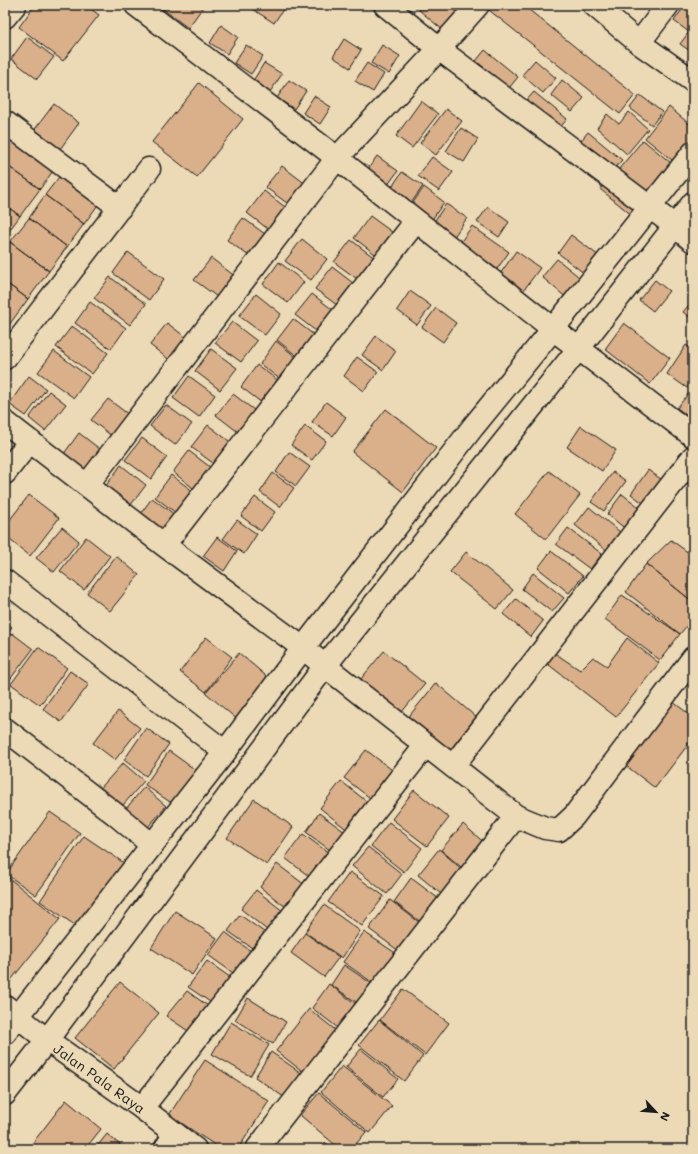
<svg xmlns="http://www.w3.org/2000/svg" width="698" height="1154" font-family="Mali,sans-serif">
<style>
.building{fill:#dab08a;stroke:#1c1c1c}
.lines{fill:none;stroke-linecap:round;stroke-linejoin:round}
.minor-casing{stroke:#1c1c1c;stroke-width:25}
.secondary-casing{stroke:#1c1c1c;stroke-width:25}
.minor{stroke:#ecdab7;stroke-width:22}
.secondary{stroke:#ecdab7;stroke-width:22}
.labels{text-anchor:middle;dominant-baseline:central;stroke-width:4;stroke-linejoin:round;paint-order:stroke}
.street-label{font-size:14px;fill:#1c1c1c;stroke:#ecdab7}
</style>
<rect width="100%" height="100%" fill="#ecdab7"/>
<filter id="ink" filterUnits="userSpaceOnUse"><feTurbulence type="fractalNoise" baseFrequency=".025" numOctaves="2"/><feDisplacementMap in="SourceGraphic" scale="8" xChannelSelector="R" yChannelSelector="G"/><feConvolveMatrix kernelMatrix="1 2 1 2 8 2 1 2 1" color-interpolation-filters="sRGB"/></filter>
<g filter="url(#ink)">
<path class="building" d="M35,5H86L99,15L63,61L19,27Z
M158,5H200L203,7L188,28Z
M254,5H286L274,23L251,8Z
M424,5H466L444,31L419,10Z
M487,5H523L635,95L620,114L485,7Z
M685,5H688L693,9V35L674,21Z
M221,25L238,37L227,54L210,43Z
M689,32L693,35V53L680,44Z
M27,37L54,57L37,79L11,59Z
M344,39L361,50L350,68L333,57Z
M246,45L263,56L251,74L234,63Z
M382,45L400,56L389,74L371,63Z
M485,50L518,77L509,88L476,61Z
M535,60L556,78L543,93L522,75Z
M264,63L282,74L270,92L253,81Z
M367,63L384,74L373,92L355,81Z
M289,80L306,91L294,109L277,98Z
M562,80L584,98L572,112L551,95Z
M199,83L243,119L197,177L152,142Z
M534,92L567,119L558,130L524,103Z
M640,95L662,112L652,125L630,108Z
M314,96L331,107L320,124L303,113Z
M421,101L438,114L412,148L396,136Z
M54,104L79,123L55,156L29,137Z
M669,107L693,127V147L678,165L645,138Z
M446,109L462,121L436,155L420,143Z
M629,112L648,129L627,154L597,128L607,114L619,124Z
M461,128L478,139L464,162L446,151Z
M588,132L622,160L612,171L579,143Z
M13,137L55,168L40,189L5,164V148Z
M643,140L676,167L652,198L618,170Z
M377,156L398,171L384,190L364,175Z
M432,157L453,172L439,191L418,176Z
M5,164L40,189L20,216L5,205Z
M282,166L307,185L291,206L265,187Z
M402,172L423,186L409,206L389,191Z
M62,173L100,202L84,224L45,195Z
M610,178L642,205L633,216L600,189Z
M424,187L444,202L431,221L410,207Z
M264,191L289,210L272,232L247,213Z
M45,195L84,224L67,247L29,218Z
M446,204L467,218L453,238L433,223Z
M5,205L20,216L5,236Z
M488,207L509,222L499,237L477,222Z
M370,216L396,235L379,257L354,238Z
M29,218L67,247L49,271L10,242Z
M243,218L269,237L253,259L227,240Z
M472,226L509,252L497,269L460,243Z
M571,235L603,259L590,278L558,253Z
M302,239L327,259L311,280L285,261Z
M351,240L376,259L360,281L334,262Z
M10,242L49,271L28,299L5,282V250Z
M516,251L540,268L523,291L500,274Z
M128,252L164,279L149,300L113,273Z
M211,258L236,277L220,299L194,280Z
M557,259L584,281L569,300L542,277Z
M279,262L304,282L288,303L263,284Z
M332,267L357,286L341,308L315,289Z
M110,277L146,304L130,325L94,298Z
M655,280L669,291L653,311L639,300Z
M5,282L28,299L9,325L5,322Z
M410,291L431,306L417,325L397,310Z
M256,294L281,314L265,335L239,316Z
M312,294L337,313L321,335L295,315Z
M693,300V320L683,312Z
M90,302L126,328L111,349L75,323Z
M436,308L456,323L443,342L422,327Z
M293,319L318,338L302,360L277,340Z
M5,322L9,325L5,331Z
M232,322L257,341L241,362L215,343Z
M167,323L192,342L176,365L150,345Z
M624,323L670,358L650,384L605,349Z
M72,326L108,353L92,374L56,347Z
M376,336L396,351L383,370L362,355Z
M276,341L301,361L285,383L260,364Z
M686,345L693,350V379L687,388L667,374Z
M211,349L237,368L220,390L195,371Z
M54,351L89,377L74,398L38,372Z
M357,357L378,372L364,391L344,376Z
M257,365L283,384L266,406L241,387Z
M29,376L46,389L26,416L9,404Z
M189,376L215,395L199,417L173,398Z
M693,388V420L677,408Z
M49,391L66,404L45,431L29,418Z
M233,394L258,413L242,435L216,415Z
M108,399L133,418L117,440L91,420Z
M326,402L346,417L333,436L312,422Z
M166,405L192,424L175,445L150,426Z
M386,409L436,448L403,492L352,452Z
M208,425L233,444L217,466L191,447Z
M305,426L326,441L312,460L291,445Z
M581,426L616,450L602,471L567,447Z
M79,433L105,453L89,474L63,455Z
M142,438L167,457L151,479L125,460Z
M189,451L214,470L198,492L173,472Z
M289,452L310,467L296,486L276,472Z
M121,465L146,485L130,506L105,487Z
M648,470L665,482L647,506L631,494Z
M549,471L580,495L546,539L515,514Z
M613,472L626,481L604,511L591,502Z
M273,473L294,488L280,507L260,492Z
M171,475L197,494L180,516L155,497Z
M622,494L643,510L627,530L607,514Z
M29,495L59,518L30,556L5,536V526Z
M255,497L275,512L261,531L241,516Z
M152,498L178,517L161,539L136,520Z
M589,507L620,532L606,550L575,525Z
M237,520L257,534L244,554L223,539Z
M62,527L79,541L54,572L36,558Z
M568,528L602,554L590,569L556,544Z
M86,537L110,556L84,590L60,571Z
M217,537L237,551L224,571L203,556Z
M671,540L693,556V602L646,564Z
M551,551L583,576L569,593L538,568Z
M466,552L513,590L497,609L450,572Z
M116,556L139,575L110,611L87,593Z
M646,564L693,602V618L680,634L626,592Z
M533,573L564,598L552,612L522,589Z
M622,595L680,634L660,660L605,619Z
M516,599L543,621L531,637L503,614Z
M5,621L12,627L5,635Z
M12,633L33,649L8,682L5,680V642Z
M206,637L232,657L206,692L180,672Z
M627,638L659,663L616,717L540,658L550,650L580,670L593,657L607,666Z
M38,647L67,668L40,705L11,684Z
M384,651L425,684L401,713L360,680Z
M239,653L272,681L239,721L206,693Z
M70,671L89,684L61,722L43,709Z
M436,683L476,717L447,754L406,720Z
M673,702L689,714L693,710V738L655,788L625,765Z
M118,711L140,728L115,760L93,743Z
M146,728L169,744L146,776L124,760Z
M366,750L396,773L374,801L344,778Z
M169,751L197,771L173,804L145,785Z
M123,763L144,781L117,812L96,793Z
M341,781L371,805L350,832L320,808Z
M144,787L166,806L142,834L120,816Z
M414,790L449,818L427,846L392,819Z
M254,799L293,827L267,865L227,838Z
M50,812L80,833L36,895L6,874Z
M319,813L349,835L335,854L306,832Z
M389,822L422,848L404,872L371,846Z
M463,824L489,847L467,872L441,850Z
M303,834L333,856L314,880L285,858Z
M84,836L124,863L79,928L40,901Z
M368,847L402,874L387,894L352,866Z
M439,849L466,873L446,898L418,875Z
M277,864L309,888L291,911L260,887Z
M350,872L384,896L362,926L328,902Z
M5,875L60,919L7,985L5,983Z
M411,878L443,902L426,926L394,902Z
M256,890L288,915L273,935L241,909Z
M390,900L424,926L403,954L369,929Z
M324,905L360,931L342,958L305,932Z
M175,911L217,938L192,975L151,948Z
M240,915L271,937L259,953L228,931Z
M225,932L256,955L240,978L208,955Z
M364,932L400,956L379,987L343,962Z
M305,933L339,957L324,977L291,953Z
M207,961L237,982L219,1008L188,987Z
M344,965L375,986L362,1006L331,985Z
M120,982L159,1013L114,1069L75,1038Z
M329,984L360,1007L342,1031L312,1008Z
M403,989L449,1023L425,1055L380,1020Z
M187,991L215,1011L197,1037L166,1016Z
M248,998L286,1022L273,1044L235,1020Z
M309,1009L338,1032L306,1074L276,1051Z
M379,1020L423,1056L404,1081L359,1045Z
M231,1022L269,1045L250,1076L212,1054Z
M361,1049L398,1079L383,1097L346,1067Z
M271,1052L304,1075L288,1100L255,1077Z
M205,1060L269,1101L238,1149H221L169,1115Z
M342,1066L392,1106L370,1133L321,1092Z
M319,1093L366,1132L352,1149H340L300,1115Z
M66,1100L101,1129L85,1149H28Z
M107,1134L125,1149H95Z
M325,1142L333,1149H319Z"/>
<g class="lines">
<g class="minor-casing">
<path id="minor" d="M385,5L439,49L675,226L693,241
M594,5L639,43L693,81
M5,17L15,5
M639,43L668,5
M5,122L120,208
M693,153L553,329L693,436
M5,358L149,169
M5,422L164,545L303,648L325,666L516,816L257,1149
M5,473L30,441
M87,485L337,158L439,49L478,5
M164,545L416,221
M5,581L225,752
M5,729L115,814L152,845
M453,766L693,457
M516,816L545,828L559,830L574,816L693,658
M5,1033L225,752L303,648L473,427L553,329L337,158L136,5
M5,1094L47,1040L325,666L579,348L693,203
M142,1108L426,745
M165,1149L175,1134"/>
</g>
<g class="secondary-casing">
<g id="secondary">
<path id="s1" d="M5,1006L47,1040L142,1108L195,1149"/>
</g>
</g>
<use href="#minor" class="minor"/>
<use href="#secondary" class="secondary"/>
</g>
</g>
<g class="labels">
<g class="street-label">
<text stroke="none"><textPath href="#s1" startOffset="119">Jalan Pala Raya</textPath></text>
</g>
</g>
<rect width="698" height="1154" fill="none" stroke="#ecdab7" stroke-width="20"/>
<rect x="10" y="10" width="678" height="1134" fill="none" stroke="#1c1c1c" stroke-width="1.5" filter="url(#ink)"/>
<g transform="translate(656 1112) rotate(116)" stroke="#ecdab7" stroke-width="3" paint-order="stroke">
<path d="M0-3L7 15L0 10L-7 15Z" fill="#1c1c1c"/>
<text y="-6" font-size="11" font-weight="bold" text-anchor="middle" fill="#1c1c1c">N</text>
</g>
</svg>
